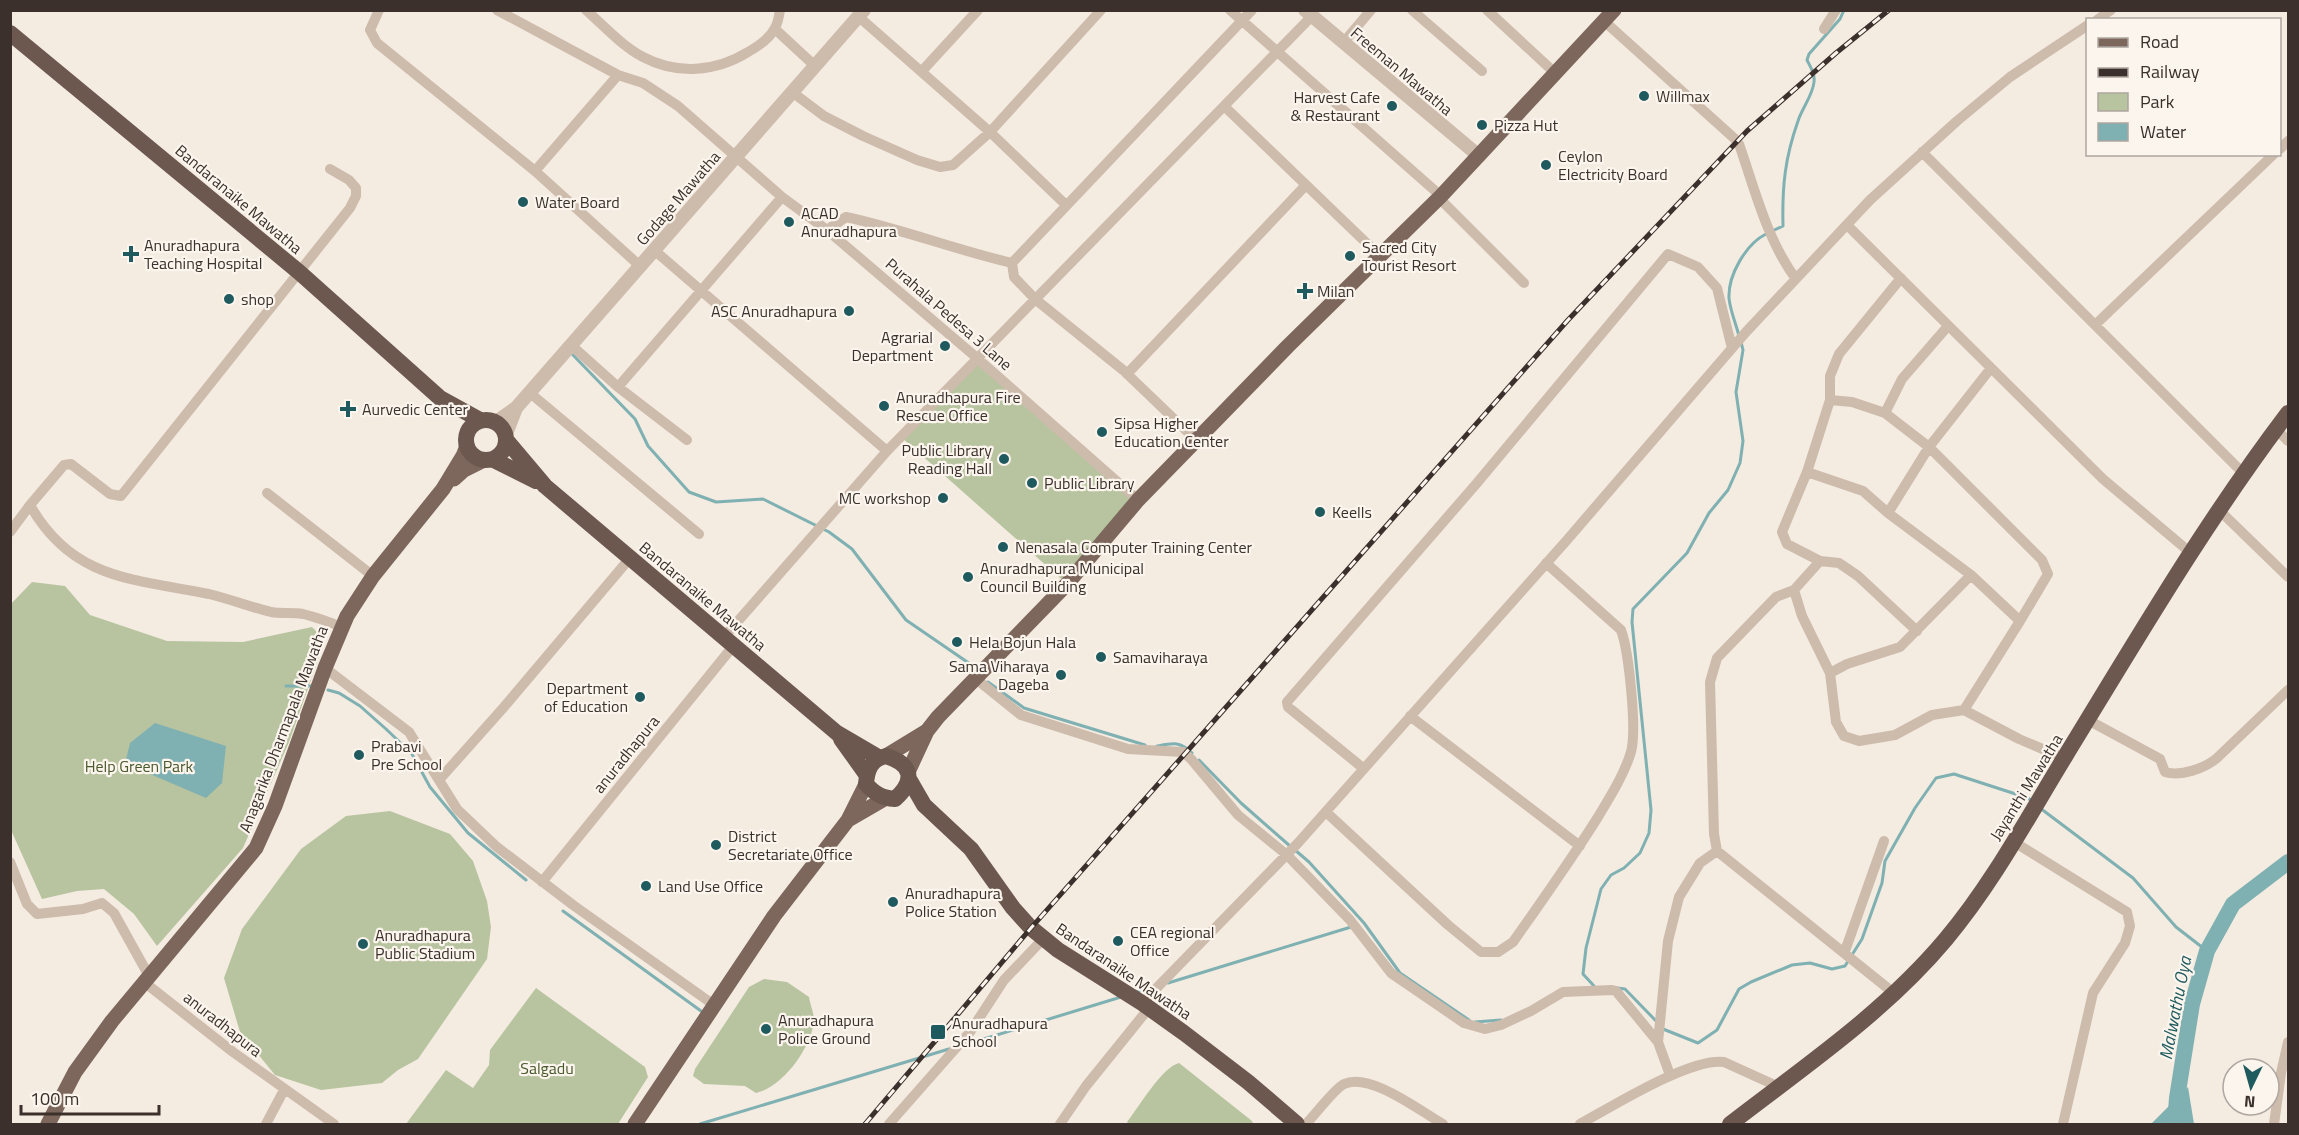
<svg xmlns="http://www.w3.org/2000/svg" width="2299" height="1135" font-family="'Titillium Web',sans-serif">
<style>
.green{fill:#b8c4a0}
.water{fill:#7fb0b2}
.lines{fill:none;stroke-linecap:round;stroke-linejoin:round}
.stream{stroke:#7fb0b2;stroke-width:3}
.river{stroke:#7fb0b2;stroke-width:16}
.minor{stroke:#cdbbac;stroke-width:10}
.tertiary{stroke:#cdbbac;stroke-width:14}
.primary{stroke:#7d675c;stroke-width:15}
.trunk{stroke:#6c584f;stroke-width:16}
.rail-casing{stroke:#3b302b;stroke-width:5}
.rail{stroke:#fbf5ee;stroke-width:3;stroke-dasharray:9;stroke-linecap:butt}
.poi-dot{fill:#1f5a5e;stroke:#fbf5ee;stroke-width:2}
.labels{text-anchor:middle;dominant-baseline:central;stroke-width:4.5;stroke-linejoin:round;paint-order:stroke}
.street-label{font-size:16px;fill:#3b302b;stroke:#fbf5ee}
.poi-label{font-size:16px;fill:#3b302b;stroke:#fbf5ee;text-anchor:start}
.park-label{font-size:16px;fill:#4a5a2e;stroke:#fbf5ee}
.water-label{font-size:18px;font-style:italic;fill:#1f5a5e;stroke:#fbf5ee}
</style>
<rect width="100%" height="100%" fill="#f4ebe1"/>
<path class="green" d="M977,358L1138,500L1067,584L901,437Z
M32,582L65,586L90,615L167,641L243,642L312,627L325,640L289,742L243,848L157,946L134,914L104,889L77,891L42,899L11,830L10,605Z
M390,811L450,834L473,861L487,901L491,927L487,959L418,1059L398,1070L382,1083L321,1090L275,1075L240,1032L224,978L242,929L301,849L346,816Z
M764,979L787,982L809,997C810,1004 814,1013 814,1020C812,1047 783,1087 756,1093L745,1086L704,1084L693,1076L695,1069L749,987Z
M536,988L645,1067L648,1077L618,1124H406L446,1070L473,1088L489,1065L490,1050Z
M1179,1063L1252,1121L1253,1124H1129L1127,1122C1139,1107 1162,1067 1179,1063Z"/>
<path class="water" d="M155,723L226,746L222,783L206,798L143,771L126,760L130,743Z
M2188,1087L2194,1124H2151Z"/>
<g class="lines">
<path class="stream" d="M1772,231L1783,226C1782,186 1785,158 1798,121C1802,108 1813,95 1814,82C1815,74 1811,68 1807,60L1809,54L1840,19L1844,10
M1739,336C1736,324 1730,310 1729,298C1728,275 1746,244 1766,234
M573,355L635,419L648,446L689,492L716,502L763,499L829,532L852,549L906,620L976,668
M988,682L1024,708L1145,745
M286,686H314
M328,690L339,693L360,706L386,729L412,754L430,787L468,833L526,880
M1157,746C1173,743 1180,741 1192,753
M1199,760L1241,803L1290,846
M2040,808L2133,878L2176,927L2207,951
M1295,850L1309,862L1364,923L1400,973L1469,1020
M563,911L701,1011
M1168,983L1351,927
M1594,986L1583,974L1586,948L1601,889L1611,875L1624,868L1640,853L1649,833L1651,810L1632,622L1633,609L1687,553L1709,513L1728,490L1740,463L1743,441L1736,392L1743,350L1741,342
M1617,988L1625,989L1657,1022
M1136,992L1150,988
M1475,1022L1501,1020
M1663,1029L1698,1043L1717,1030L1739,989L1751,982L1792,965L1810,963L1832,969L1845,966L1862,939L1882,883L1885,861L1915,808L1936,778L1954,774L2028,798L2033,802
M964,1045L1121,997
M700,1124L949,1049"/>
<path class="river" d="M2175,1124L2177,1098L2192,1004L2207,951L2233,904L2288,862"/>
<path class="minor" d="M379,10L370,30L377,43L535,171L640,266
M497,10L618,75L643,83L678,106L782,197L827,230L977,358L1138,500
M586,10C604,26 622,46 643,57C677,75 716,72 748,52C757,47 770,38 775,28C778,23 779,16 780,10
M1230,10L1441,196
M1412,10L1482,71
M1487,10L1555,73
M859,17L990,132L1066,205
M2097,20L2111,10
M1604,21L1735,139
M775,29L815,66
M1824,29L1836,10
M1343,43L1371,10
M922,71L978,10
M792,92L824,116L863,136L917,160L940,167L953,165L990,132L1101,10
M1224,106L1380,256
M1739,144C1755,190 1767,240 1796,279
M2280,149L2288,141
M1922,152L2244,474
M535,171L618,75
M1439,198L1524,283
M1847,225L2103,479L2192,554
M827,230L846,217C902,229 956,250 1012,263
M654,250L887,451
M2095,325L2274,154
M571,345L618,387L687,440
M1127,374L1305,186
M618,387L782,197
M530,393L699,534
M1830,400L1852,402L1885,413L1929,447L2042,560L2048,574L2020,621
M1885,413L1902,379L1948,326
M2276,429L2288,441
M1197,441L1123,370L1035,299L1014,277L1012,263L1252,10
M1807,472L1863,491L1888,513L1971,575L2020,621L1964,710
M267,493L373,576
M30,505C72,580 134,579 209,594C230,599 250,607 271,612C281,614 292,612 303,614C316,617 329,622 342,627
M2219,510L2288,577
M1888,513L1929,447L1991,368
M10,532L30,505L64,465L71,464L110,494L121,496L350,208L356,196V188L349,180L330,169
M1820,561L1839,563L1858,576L1917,631
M1794,590L1802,616L1830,673L1836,722L1844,736L1859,741L1895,735L1932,715L1964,710L2019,739L2064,758
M724,637L887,451L1312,16
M325,668L409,732L457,809L497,847L573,905L714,1005
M1830,673L1847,664L1900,647L1971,575
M975,678L1021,715L1128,749L1183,752L1191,759L1238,815L1287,855L1350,920L1391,973L1464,1023L1485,1029L1501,1025L1531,1011L1563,992L1612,990L1616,991L1658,1042
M1410,716L1580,846
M2088,720L2160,759L2165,772C2181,777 2205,768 2217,758L2288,690
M1363,768L1288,707L1287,702L1477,483L1668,254L1698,267L1717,288L1732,348
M439,780L504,707L630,558
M1326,812L1448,925L1481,952H1498L1513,942C1542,901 1571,860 1598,817C1610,797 1624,775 1631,752C1637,730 1629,652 1621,630L1546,563
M2014,842L2127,912L2130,926L2125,943L2093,993L2063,1124
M1717,851L1714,834L1710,682L1717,658L1776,597L1794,590L1820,561L1787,544L1782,532L1807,472L1830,400V376L1839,354L1901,278
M10,862L27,904L37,914L83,909L102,903L114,913L149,976
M542,882L734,645
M1845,951L1884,841
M144,982L233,1052L334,1124
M1142,1003L1298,843L1567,540L1746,332L1870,200L1957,121L2010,77L2088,25
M1670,1075L1658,1042L1668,941L1679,897L1700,863L1717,851L1895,994
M266,1124L284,1090
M889,1124L970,1032L1004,980L1043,939
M1060,1124L1086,1086L1149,1008
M1306,1124C1314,1116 1335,1088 1344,1084C1370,1072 1420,1111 1443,1124
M1580,1124C1611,1107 1691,1057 1724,1062L1779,1087
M2274,1124L2281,1073L2288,1042"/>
<path class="tertiary" d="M1305,10L1479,156
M496,422L516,408L864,10
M506,434L516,408"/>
<path class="primary" d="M454,479L464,470L484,460
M886,756L927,731
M908,772L927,731L938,717L1067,584L1138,500L1288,346L1441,196L1614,10
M848,820L886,798
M48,1124L75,1072L112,1021L256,848L275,806L325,668L347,616L373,576L443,489L463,456L467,446
M635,1124L774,916L848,820L866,784"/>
<path class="trunk" d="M10,33L299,272L440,398L480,420
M466 440a20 20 0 1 1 40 0a20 20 0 1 1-40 0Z
M507,441L545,486L837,733L878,757
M492,459L536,481
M841,739L866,774
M886,756C912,764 916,780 895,799C882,798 875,794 866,784C867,770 871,759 886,756Z
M909,779L924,805L971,849L1013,908L1031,928L1058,950L1142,1003L1184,1033L1248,1082L1297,1124
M1730,1124C1805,1066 1884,1013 1946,939C1993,883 2028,817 2066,755C2137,639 2206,521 2288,413"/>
<g class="rail-casing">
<path id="rail" d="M865,1124L1031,928L1568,320L1747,131L1836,53L1889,10"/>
</g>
<use href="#rail" class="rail"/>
</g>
<g class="poi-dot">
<circle cx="1644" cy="96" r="6"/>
<circle cx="1392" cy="106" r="6"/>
<circle cx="1482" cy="125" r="6"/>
<circle cx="1546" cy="165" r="6"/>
<circle cx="523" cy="202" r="6"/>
<circle cx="789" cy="222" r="6"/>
<path d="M128 245h6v6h6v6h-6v6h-6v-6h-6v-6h6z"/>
<circle cx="1350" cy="256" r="6"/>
<path d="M1302 282h6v6h6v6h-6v6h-6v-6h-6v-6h6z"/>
<circle cx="229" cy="299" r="6"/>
<circle cx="849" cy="311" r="6"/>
<circle cx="945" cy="346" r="6"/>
<circle cx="884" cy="406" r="6"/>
<path d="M345 400h6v6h6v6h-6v6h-6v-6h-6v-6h6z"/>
<circle cx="1102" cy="432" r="6"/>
<circle cx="1004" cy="459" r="6"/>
<circle cx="1032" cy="483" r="6"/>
<circle cx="943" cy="498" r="6"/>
<circle cx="1320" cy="512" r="6"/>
<circle cx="1003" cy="547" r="6"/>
<circle cx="968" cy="577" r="6"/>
<circle cx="957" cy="642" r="6"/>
<circle cx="1101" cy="657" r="6"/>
<circle cx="1061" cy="675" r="6"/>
<circle cx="640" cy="697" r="6"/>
<circle cx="359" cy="755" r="6"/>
<circle cx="716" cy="845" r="6"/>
<circle cx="646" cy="886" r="6"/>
<circle cx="893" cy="902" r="6"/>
<circle cx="1118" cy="941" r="6"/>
<circle cx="363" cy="944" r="6"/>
<circle cx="766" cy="1029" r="6"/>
<rect x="930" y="1024" width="16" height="16" rx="3"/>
</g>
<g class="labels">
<g class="street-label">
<text transform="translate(1402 71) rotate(40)">Freeman Mawatha</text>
<text transform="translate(678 198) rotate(-49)">Godage Mawatha</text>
<text transform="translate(239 199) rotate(40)">Bandaranaike Mawatha</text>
<text transform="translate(949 314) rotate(41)">Purahala Pedesa 3 Lane</text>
<text transform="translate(703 596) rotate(40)">Bandaranaike Mawatha</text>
<text transform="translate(283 729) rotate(-69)">Anagarika Dharmapala Mawatha</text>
<text transform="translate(626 754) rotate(-51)">anuradhapura</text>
<text transform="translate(2026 787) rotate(-58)">Jayanthi Mawatha</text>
<text transform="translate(1124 971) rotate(34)">Bandaranaike Mawatha</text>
<text transform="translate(223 1024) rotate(38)">anuradhapura</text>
</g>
<g class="poi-label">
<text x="1656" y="96">Willmax</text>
<text x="1380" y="97" text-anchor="end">Harvest Cafe<tspan x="1380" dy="18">&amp; Restaurant</tspan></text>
<text x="1494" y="125">Pizza Hut</text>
<text x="1558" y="156">Ceylon<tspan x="1558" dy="18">Electricity Board</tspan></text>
<text x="535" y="202">Water Board</text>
<text x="801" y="213">ACAD<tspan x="801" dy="18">Anuradhapura</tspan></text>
<text x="144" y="245">Anuradhapura<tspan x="144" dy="18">Teaching Hospital</tspan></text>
<text x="1362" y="247">Sacred City<tspan x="1362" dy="18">Tourist Resort</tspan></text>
<text x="1317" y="291">Milan</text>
<text x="241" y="299">shop</text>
<text x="837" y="311" text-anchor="end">ASC Anuradhapura</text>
<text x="933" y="337" text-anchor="end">Agrarial<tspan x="933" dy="18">Department</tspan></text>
<text x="896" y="397">Anuradhapura Fire<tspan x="896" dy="18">Rescue Office</tspan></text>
<text x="362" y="409">Aurvedic Center</text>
<text x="1114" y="423">Sipsa Higher<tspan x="1114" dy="18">Education Center</tspan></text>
<text x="992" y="450" text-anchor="end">Public Library<tspan x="992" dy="18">Reading Hall</tspan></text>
<text x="1044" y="483">Public Library</text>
<text x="931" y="498" text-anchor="end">MC workshop</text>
<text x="1332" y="512">Keells</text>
<text x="1015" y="547">Nenasala Computer Training Center</text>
<text x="980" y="568">Anuradhapura Municipal<tspan x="980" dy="18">Council Building</tspan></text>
<text x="969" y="642">Hela Bojun Hala</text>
<text x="1113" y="657">Samaviharaya</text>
<text x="1049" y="666" text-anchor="end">Sama Viharaya<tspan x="1049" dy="18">Dageba</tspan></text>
<text x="628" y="688" text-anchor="end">Department<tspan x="628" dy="18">of Education</tspan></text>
<text x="371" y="746">Prabavi<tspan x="371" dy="18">Pre School</tspan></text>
<text x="728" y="836">District<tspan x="728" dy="18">Secretariate Office</tspan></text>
<text x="658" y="886">Land Use Office</text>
<text x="905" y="893">Anuradhapura<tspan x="905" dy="18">Police Station</tspan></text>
<text x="1130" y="932">CEA regional<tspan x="1130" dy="18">Office</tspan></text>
<text x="375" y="935">Anuradhapura<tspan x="375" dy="18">Public Stadium</tspan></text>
<text x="778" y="1020">Anuradhapura<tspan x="778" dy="18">Police Ground</tspan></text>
<text x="952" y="1023">Anuradhapura<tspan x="952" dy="18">School</tspan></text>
</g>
<g class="park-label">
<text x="139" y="766">Help Green Park</text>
<text x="547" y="1068">Salgadu</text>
</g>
<g class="water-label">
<text transform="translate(2175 1008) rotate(-79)">Malwathu Oya</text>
</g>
</g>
<rect width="2299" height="1135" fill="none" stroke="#3b302b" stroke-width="24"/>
<rect x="2086" y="18" width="195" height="138" fill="#fbf5ee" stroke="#aea6a0" stroke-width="1.5"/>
<rect x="2098" y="38" width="30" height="9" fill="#7d675c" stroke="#aea6a0" stroke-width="1.5"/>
<text x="2140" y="48" font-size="18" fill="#3b302b">Road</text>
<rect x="2098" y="68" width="30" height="9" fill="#3b302b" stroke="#aea6a0" stroke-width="1.5"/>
<text x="2140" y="78" font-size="18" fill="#3b302b">Railway</text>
<rect x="2098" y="93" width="30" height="18" fill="#b8c4a0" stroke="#aea6a0" stroke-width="1.5"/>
<text x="2140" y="108" font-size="18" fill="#3b302b">Park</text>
<rect x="2098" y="123" width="30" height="18" fill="#7fb0b2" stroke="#aea6a0" stroke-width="1.5"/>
<text x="2140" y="138" font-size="18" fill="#3b302b">Water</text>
<g transform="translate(2251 1087) rotate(185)"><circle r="28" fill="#fbf5ee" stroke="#aea6a0" stroke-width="1.5"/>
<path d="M0-4.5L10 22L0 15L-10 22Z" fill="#1f5a5e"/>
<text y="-9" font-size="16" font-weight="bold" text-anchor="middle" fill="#3b302b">N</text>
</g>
<path d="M21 1105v9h138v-9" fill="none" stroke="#3b302b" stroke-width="3"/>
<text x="30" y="1105" font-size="18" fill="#3b302b" stroke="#fbf5ee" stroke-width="4.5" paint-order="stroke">100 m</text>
</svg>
